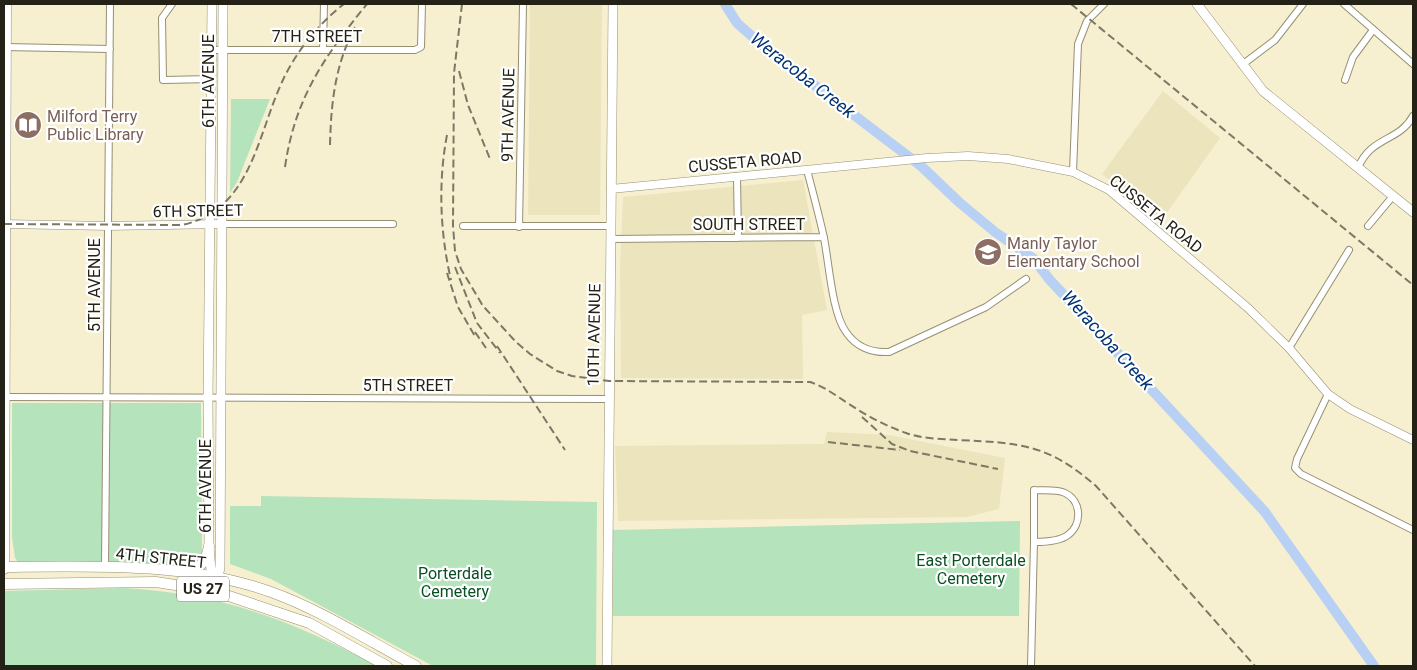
<svg xmlns="http://www.w3.org/2000/svg" width="1417" height="670" font-family="Roboto,sans-serif">
<style>
.built{fill:#ebe4bd}
.green{fill:#b4e3bc}
.lines{fill:none;stroke-linecap:round;stroke-linejoin:round}
.river{stroke:#b8d0f4;stroke-width:10}
.minor-casing{stroke:#959073;stroke-width:8}
.tertiary-casing{stroke:#959073;stroke-width:9}
.secondary-casing{stroke:#959073;stroke-width:10}
.primary-casing{stroke:#959073;stroke-width:11}
.trunk-casing{stroke:#959073;stroke-width:11}
.minor{stroke:#fff;stroke-width:6}
.tertiary{stroke:#fff;stroke-width:8}
.secondary{stroke:#fff;stroke-width:9}
.primary{stroke:#fff;stroke-width:10}
.trunk{stroke:#fff;stroke-width:10}
.rail{stroke:#7c7865;stroke-width:2;stroke-dasharray:8 4;stroke-linecap:butt}
.labels{text-anchor:middle;dominant-baseline:central;stroke-width:4.5;stroke-linejoin:round;paint-order:stroke}
.shield{fill:#fff;stroke:#66645d;stroke-width:1}
.shield-label{font-size:15px;font-weight:bold;fill:#242217}
.street-label{font-size:16px;fill:#242217;stroke:#fff}
.education-label{font-size:16px;fill:#785e54;stroke:#fff;text-anchor:start}
.park-label{font-size:16px;fill:#085023;stroke:#fff}
.water-label{font-size:18px;font-style:italic;fill:#013274;stroke:#fff}
</style>
<rect width="100%" height="100%" fill="#f6f0d1"/>
<path class="built" d="M530,4H602L600,215H528Z
M1163,91L1220,138L1161,221L1102,174Z
M803,180L827,310L802,315L803,379L621,378L620,267L623,197Z
M827,432L889,435L1005,458L999,509L967,517L618,521L615,446L824,444Z"/>
<path class="green" d="M231,99H270L237,182L230,193Z
M12,403H201L202,555L200,561L182,566L18,562L15,558L12,538Z
M261,496L597,502L596,666H433L271,579L230,564V506H261Z
M1020,521L1019,616H613V530Z
M123,588C220,593 292,620 376,666H4V591Z"/>
<g class="lines">
<path class="river" d="M725,4L737,23L763,46L921,166L960,203L995,232L1034,259L1049,279L1265,512L1374,666"/>
<g class="minor-casing">
<path id="minor" d="M172,4L162,18L163,80L212,79
M1344,4L1413,64
M4,47L110,49
M212,50H415L421,47L422,4
M323,50L324,4
M1242,65L1275,40L1303,4
M1345,80L1353,57L1373,30
M1358,168C1371,136 1399,142 1413,116
M807,170C813,193 819,215 824,238C829,263 832,313 846,332C856,347 872,353 889,352L986,307L1026,279
M1073,172L1078,44L1087,21L1104,4
M737,176L738,238
M221,224H393
M463,226H610
M1368,226L1393,196
M519,227L523,4
M610,239L824,237
M1289,348L1349,250
M1328,394L1297,459L1295,468L1301,474L1413,530
M4,397L609,399
M1034,490C1043,491 1057,489 1065,493C1082,501 1082,525 1068,535C1060,541 1043,542 1034,542Z
M105,567L110,4
M1031,666L1034,542"/>
</g>
<g class="tertiary-casing">
<path id="tertiary" d="M611,189L927,158L968,156L1008,159L1073,172L1109,190L1248,308L1289,348L1328,394L1350,409L1413,440
M4,224L108,226L221,224"/>
</g>
<g class="secondary-casing">
<path id="secondary" d="M1197,4L1263,91L1413,212
M212,583L209,546L208,399L212,4
M214,591L220,568L223,4
M607,666L613,4"/>
</g>
<g class="primary-casing">
<path id="primary" d="M4,569L6,4"/>
</g>
<g class="trunk-casing">
<path id="trunk" d="M4,567C92,566 186,562 271,592C321,610 369,641 416,666
M185,571C201,569 206,562 209,546
M4,584L156,582L214,591L309,623L387,666"/>
</g>
<use href="#minor" class="minor"/>
<use href="#tertiary" class="tertiary"/>
<use href="#secondary" class="secondary"/>
<use href="#primary" class="primary"/>
<use href="#trunk" class="trunk"/>
<path class="rail" d="M462,4L454,73L453,226L455,251L461,269L483,306L516,342L530,354L557,371L572,376L609,381L810,382C825,387 835,395 849,404C867,416 886,426 906,433C923,439 942,439 959,440C1020,443 1048,444 1096,486L1255,666
M1071,4L1413,285
M459,71L468,105L490,159
M447,135C438,182 440,233 451,280
M330,145C331,103 335,65 355,27
M285,167C295,98 324,57 367,4
M4,224L182,225C251,210 257,136 282,82C295,53 319,23 344,4
M455,267L477,323L500,353
M447,273L458,307L476,338
M475,332L486,348
M497,346L565,450
M862,417L892,444L910,451L998,469
M828,442L900,450"/>
</g>
<defs>
<g id="library-disc" transform="scale(1.4375)"><circle r="9.5" fill="#8d6e63" stroke="#fff"/><path d="M-6-4Q-3-5.5-.7-3.5V5Q-3 3-6 4ZM6-4Q3-5.5 .7-3.5V5Q3 3 6 4Z" fill="#fff"/></g>
<g id="school-disc" transform="scale(1.4375)"><circle r="9.5" fill="#8d6e63" stroke="#fff"/><path d="M0-5L7-2L0 1L-7-2ZM-4 1L0 2.5L4 1V4Q0 6-4 4Z" fill="#fff"/></g>
</defs>
<g fill-rule="evenodd">
<use href="#library-disc" x="28" y="125"/>
<use href="#school-disc" x="988" y="252"/>
</g>
<g class="labels">
<rect class="shield" x="177" y="576.5" width="52" height="25" rx="4"/>
<g class="shield-label">
<text x="203" y="589">US 27</text>
</g>
<g class="street-label">
<text x="317" y="36">7TH STREET</text>
<text transform="translate(208 81) rotate(-90)">6TH AVENUE</text>
<text transform="translate(508 115) rotate(-89)">9TH AVENUE</text>
<text transform="translate(745 162) rotate(-5)">CUSSETA ROAD</text>
<text transform="translate(198 211) rotate(-1)">6TH STREET</text>
<text transform="translate(1156 214) rotate(39)">CUSSETA ROAD</text>
<text x="749" y="224">SOUTH STREET</text>
<text transform="translate(94 285) rotate(-90)">5TH AVENUE</text>
<text transform="translate(594 335) rotate(-89)">10TH AVENUE</text>
<text x="408" y="385">5TH STREET</text>
<text transform="translate(205 486) rotate(-90)">6TH AVENUE</text>
<text transform="translate(161 558) rotate(6)">4TH STREET</text>
</g>
<g class="education-label">
<text x="47" y="116">Milford Terry<tspan x="47" dy="18">Public Library</tspan></text>
<text x="1007" y="243">Manly Taylor<tspan x="1007" dy="18">Elementary School</tspan></text>
</g>
<g class="park-label">
<text x="971" y="560">East Porterdale<tspan x="971" dy="18">Cemetery</tspan></text>
<text x="455" y="573">Porterdale<tspan x="455" dy="18">Cemetery</tspan></text>
</g>
<g class="water-label">
<text transform="translate(803 75) rotate(38)">Weracoba Creek</text>
<text transform="translate(1108 340) rotate(48)">Weracoba Creek</text>
</g>
</g>
<rect width="1417" height="670" fill="none" stroke="#242217" stroke-width="10"/>
</svg>
